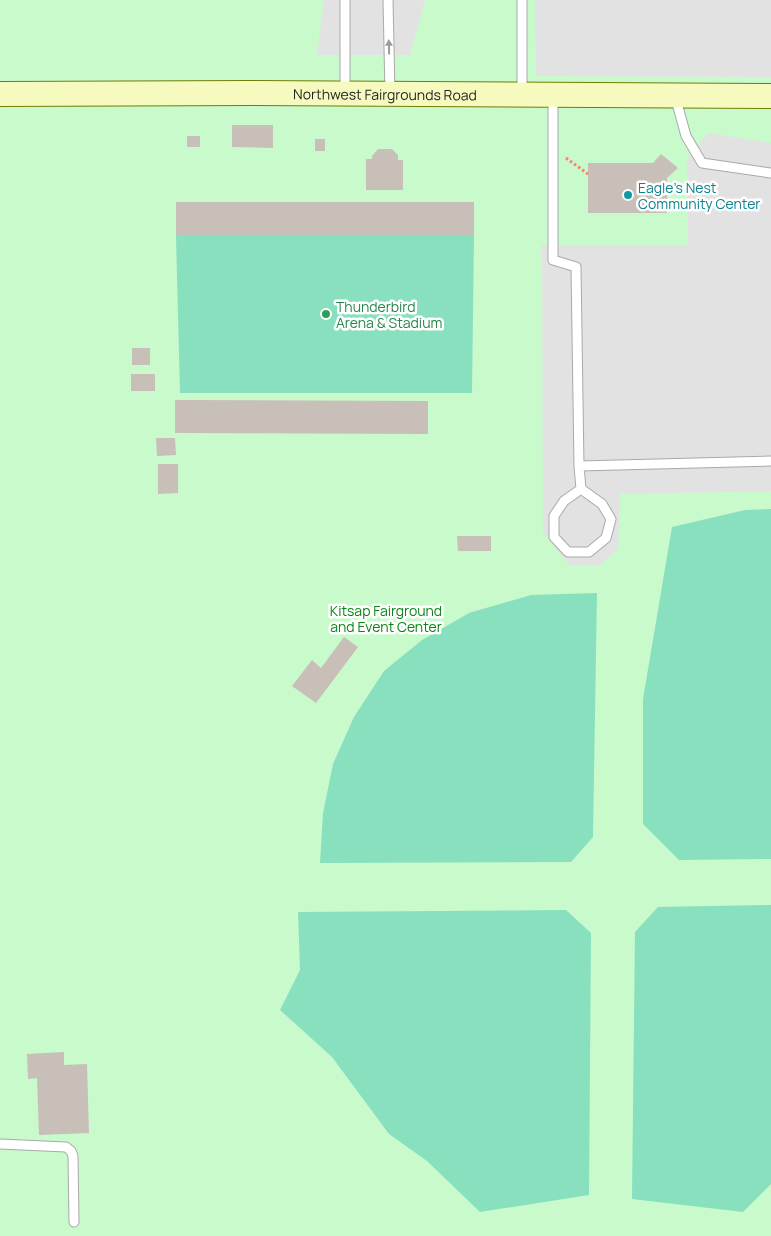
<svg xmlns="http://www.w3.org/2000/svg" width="771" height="1236" font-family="Manrope,sans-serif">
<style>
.park{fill:#c8facc}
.pitch{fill:#88e0be}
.parking{fill:#e2e2e2}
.building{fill:#c7bfb8}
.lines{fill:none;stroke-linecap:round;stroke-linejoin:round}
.lane-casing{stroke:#a9a9a9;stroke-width:11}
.secondary-casing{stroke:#707d05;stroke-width:26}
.path{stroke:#fa8072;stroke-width:3;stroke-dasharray:2.5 2.5;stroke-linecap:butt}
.lane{stroke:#fff;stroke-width:9}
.secondary{stroke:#f7fabf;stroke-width:24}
.oneway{fill:#9c9c9c}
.culture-dot{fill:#0f9aa8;stroke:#fff;stroke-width:2}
.leisure-dot{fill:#2e9e5b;stroke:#fff;stroke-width:2}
.labels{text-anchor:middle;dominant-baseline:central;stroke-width:5;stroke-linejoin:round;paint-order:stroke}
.street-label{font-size:14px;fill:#222;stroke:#fff}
.culture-label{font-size:14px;fill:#0d838f;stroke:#fff;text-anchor:start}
.leisure-label{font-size:14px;fill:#27864d;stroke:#fff;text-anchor:start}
.park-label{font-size:14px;fill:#0c8416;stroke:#fff}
</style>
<rect width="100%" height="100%" fill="#f2efe9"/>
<path class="park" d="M0,0H771V1236H0Z"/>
<path class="pitch" d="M176,236H474L472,393H180Z
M771,509V859L679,860L643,824V699L672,527L745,510Z
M597,593L593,837L571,862L320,863L323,813L333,764L354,717L384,671L422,640L469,613L531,595Z
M771,905V1184L743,1212L632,1199L635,932L658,907Z
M566,910L591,933L589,1195L480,1212L427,1161L389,1134L332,1057L280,1010L300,970L298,912Z"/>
<path class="parking" d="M324,0H425L410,55H317Z
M535,0H771V77L536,76Z
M708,133L771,143V491L620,494L618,549L600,565H569L543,532L542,245H688L687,159Z"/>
<path class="building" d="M232,125H273V148L232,147Z
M187,136H200V147H187Z
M315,139H325V151H315Z
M378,149H392L398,155V160H403V190H366V159H372V156Z
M661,154L678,168L667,178V213H588V163H653Z
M176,202H474V236H176Z
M132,348H150V365H132Z
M131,374H155V391H131Z
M175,400L428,401V434L175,433Z
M156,438H175L176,455L157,456Z
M158,464H178V493L158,494Z
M457,536H491V551H458Z
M344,637L358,647L316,703L292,686L312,660L321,668Z
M64,1052V1065L87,1064L89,1133L39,1135L37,1078L28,1079L27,1054Z"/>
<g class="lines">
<g class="lane-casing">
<path id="lane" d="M388,0L390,94
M522,0V94
M345,92V0
M675,96L686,136L702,163L771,173
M553,97V260L576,267L579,466L771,461
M579,466L581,489L564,501L554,516V537L568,552H589L606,538L611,519L602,504L581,489
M0,1144L66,1147L71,1151L73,1156L74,1222"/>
</g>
<g class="secondary-casing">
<g id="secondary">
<path id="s1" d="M0,94L249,93L771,96"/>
</g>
</g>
<path class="path" d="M566,158L588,174"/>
<use href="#lane" class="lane"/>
<use href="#secondary" class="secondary"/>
</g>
<defs><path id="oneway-solid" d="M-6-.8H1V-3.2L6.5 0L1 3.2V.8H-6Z" transform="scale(1.25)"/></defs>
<use class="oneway" href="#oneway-solid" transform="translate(389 47) rotate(-91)"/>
<circle class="culture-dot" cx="628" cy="195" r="5"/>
<circle class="leisure-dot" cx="326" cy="314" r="5"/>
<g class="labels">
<g class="street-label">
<text stroke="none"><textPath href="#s1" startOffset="385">Northwest Fairgrounds Road</textPath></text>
</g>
<g class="culture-label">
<text x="638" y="187">Eagle's Nest<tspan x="638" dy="16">Community Center</tspan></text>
</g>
<g class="leisure-label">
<text x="336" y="306">Thunderbird<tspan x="336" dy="16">Arena &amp; Stadium</tspan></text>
</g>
<g class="park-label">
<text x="386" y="610">Kitsap Fairground<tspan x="386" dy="16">and Event Center</tspan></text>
</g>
</g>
</svg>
